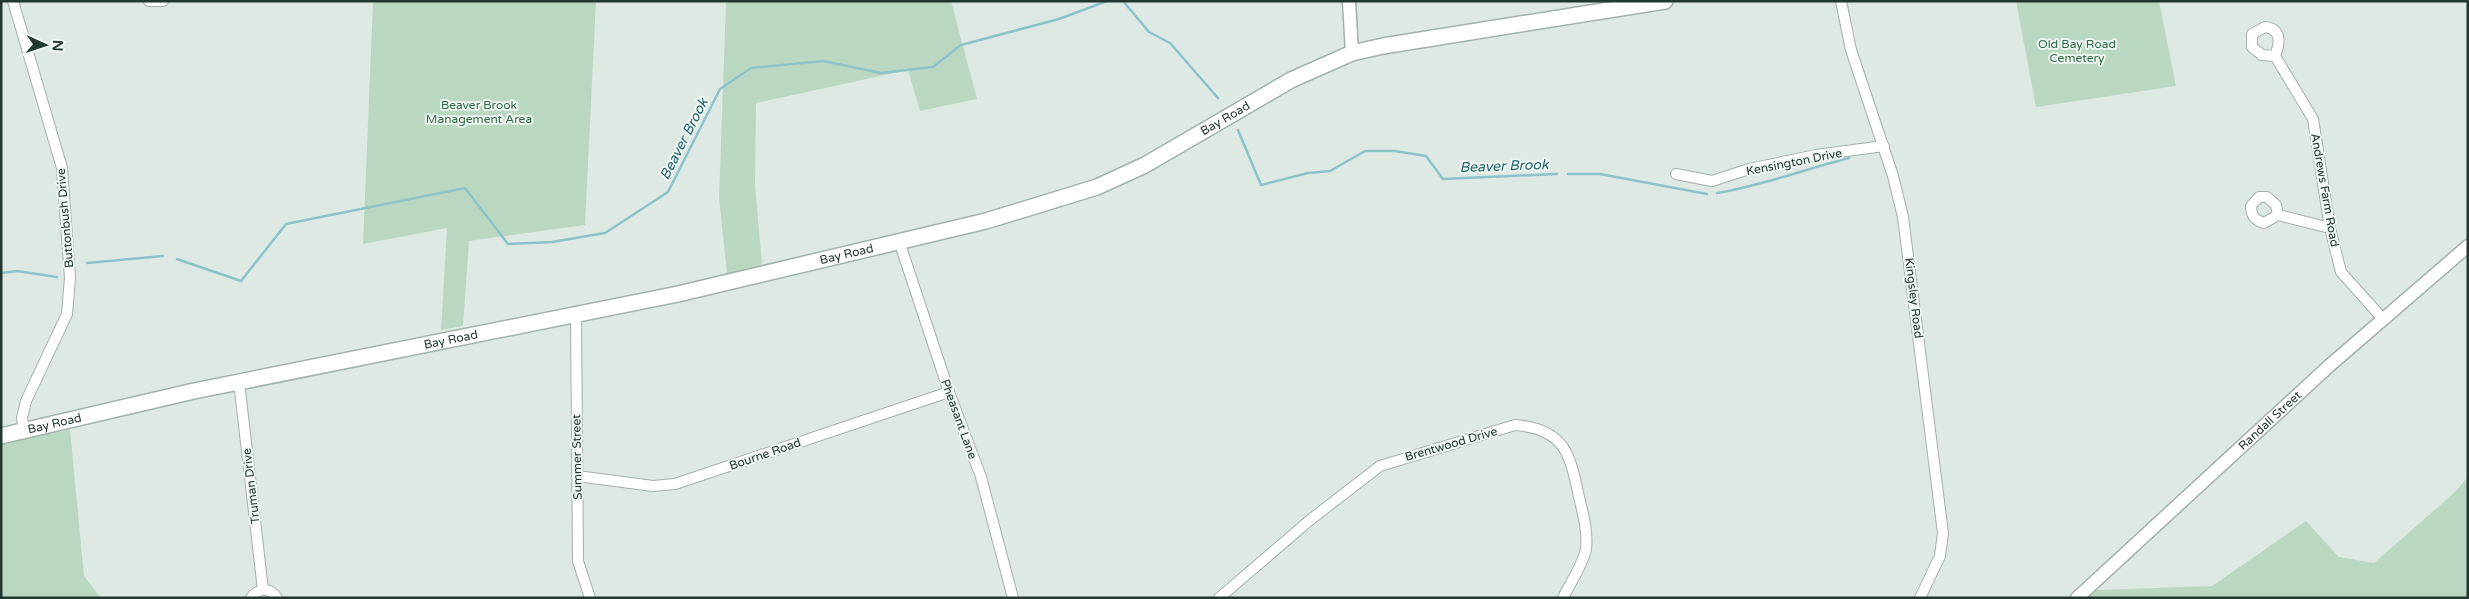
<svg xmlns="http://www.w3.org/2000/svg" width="2469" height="599" font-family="'Varela Round',sans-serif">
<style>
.green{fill:#bad8c1}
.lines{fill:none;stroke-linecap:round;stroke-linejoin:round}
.stream{stroke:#8cc3c9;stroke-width:2.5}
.minor-casing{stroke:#a3b0aa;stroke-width:12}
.tertiary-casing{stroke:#a3b0aa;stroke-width:15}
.secondary-casing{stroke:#a0b3ab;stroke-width:18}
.minor{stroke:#fff;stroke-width:10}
.tertiary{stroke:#fff;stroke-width:12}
.secondary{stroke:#fff;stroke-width:15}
.labels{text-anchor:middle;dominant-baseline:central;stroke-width:4;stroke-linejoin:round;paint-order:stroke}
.park-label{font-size:12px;fill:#306a44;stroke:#eff6f2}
.street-label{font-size:12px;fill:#223730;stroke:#eff6f2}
.water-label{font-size:14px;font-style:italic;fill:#23646d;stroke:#eff6f2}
</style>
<rect width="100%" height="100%" fill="#dfe9e4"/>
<path class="green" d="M373,1H596L585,225L469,241L463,326L441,330L447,228L363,244Z
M726,1H951L977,99L920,111L908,70L756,103L755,185L762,264L727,274L719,198Z
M2016,1H2159L2176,86L2036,107Z
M70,430L84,576L101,598H1V443Z
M2468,477V598H2088L2096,590L2212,586L2306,521L2339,557L2374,563L2454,493Z"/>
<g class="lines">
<path class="stream" d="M1123,1L1149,32L1170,43L1218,98
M1238,130L1261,185L1308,173L1330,171L1365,151H1395L1426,156L1443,179L1557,174
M1568,174H1600L1707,194
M1717,193C1762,186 1805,169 1849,158
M177,259L241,281L286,224L465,188L508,244L552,242L605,233L668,192L720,89L751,68L823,61L881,73L933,67L961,45L1059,19L1107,1
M87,263L163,256
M1,273L17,271L57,277"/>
<g class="minor-casing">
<path id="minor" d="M13,1L62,168L70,278L67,314L26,401L22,418L24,431
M149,1H163
M1841,1L1851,50L1893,176L1903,217L1943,533L1940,556L1920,598
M2265,27C2282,29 2280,43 2275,56L2262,55L2252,47V34Z
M2275,56L2313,119L2330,228L2341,272L2383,319
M1676,174L1712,181L1749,169L1816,155L1884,146
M2278,215L2264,223C2255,220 2251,216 2251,206L2259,197H2267L2276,205L2278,215L2330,228
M899,241L949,392L981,477L1013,598
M576,314L578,561L590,598
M239,382L263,590
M577,476L653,486L675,484L949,392
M251,598C258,588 270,587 277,598
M1219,598L1310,520L1380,466L1515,425C1565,429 1570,454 1579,497C1583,514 1588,531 1586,549C1583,565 1570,583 1563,598"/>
</g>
<g class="tertiary-casing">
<g id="tertiary">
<path d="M1349,1L1352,53"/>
<path id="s1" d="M2077,598L2329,366L2468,246"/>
</g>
</g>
<g class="secondary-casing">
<g id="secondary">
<path id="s2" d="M1,436L194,391L678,294L986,221L1097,187L1145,165L1291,80L1352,53L1383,46L1665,1"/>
</g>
</g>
<use href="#minor" class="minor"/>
<use href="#tertiary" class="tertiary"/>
<use href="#secondary" class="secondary"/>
</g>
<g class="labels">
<g class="park-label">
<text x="2077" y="44">Old Bay Road<tspan x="2077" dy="14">Cemetery</tspan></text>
<text x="479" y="105">Beaver Brook<tspan x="479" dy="14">Management Area</tspan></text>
</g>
<g class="street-label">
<text stroke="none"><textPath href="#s2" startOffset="1270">Bay Road</textPath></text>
<text transform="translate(1794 162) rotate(-11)">Kensington Drive</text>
<text transform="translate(2325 190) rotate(80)">Andrews Farm Road</text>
<text transform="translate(65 218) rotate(-95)">Buttonbush Drive</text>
<text stroke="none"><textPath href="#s2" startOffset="865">Bay Road</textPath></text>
<text transform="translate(1914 298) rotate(83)">Kingsley Road</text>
<text stroke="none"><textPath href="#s2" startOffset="460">Bay Road</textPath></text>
<text transform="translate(959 419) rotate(70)">Pheasant Lane</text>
<text stroke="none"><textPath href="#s1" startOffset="262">Randall Street</textPath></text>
<text stroke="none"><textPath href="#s2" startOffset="55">Bay Road</textPath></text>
<text transform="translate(1451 444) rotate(-16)">Brentwood Drive</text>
<text transform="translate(765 454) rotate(-19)">Bourne Road</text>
<text transform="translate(577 457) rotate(-91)">Summer Street</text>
<text transform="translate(251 486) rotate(-97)">Truman Drive</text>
</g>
<g class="water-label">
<text transform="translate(684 139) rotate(-63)">Beaver Brook</text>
<text transform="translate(1504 166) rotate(-2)">Beaver Brook</text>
</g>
</g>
<rect width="2469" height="599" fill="none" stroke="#223730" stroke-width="5"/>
<g transform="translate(45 45) rotate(93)" stroke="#eff6f2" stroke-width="4" paint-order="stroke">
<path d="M0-4L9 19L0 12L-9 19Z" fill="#223730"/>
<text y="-8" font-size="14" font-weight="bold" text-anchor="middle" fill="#223730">N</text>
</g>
</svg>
